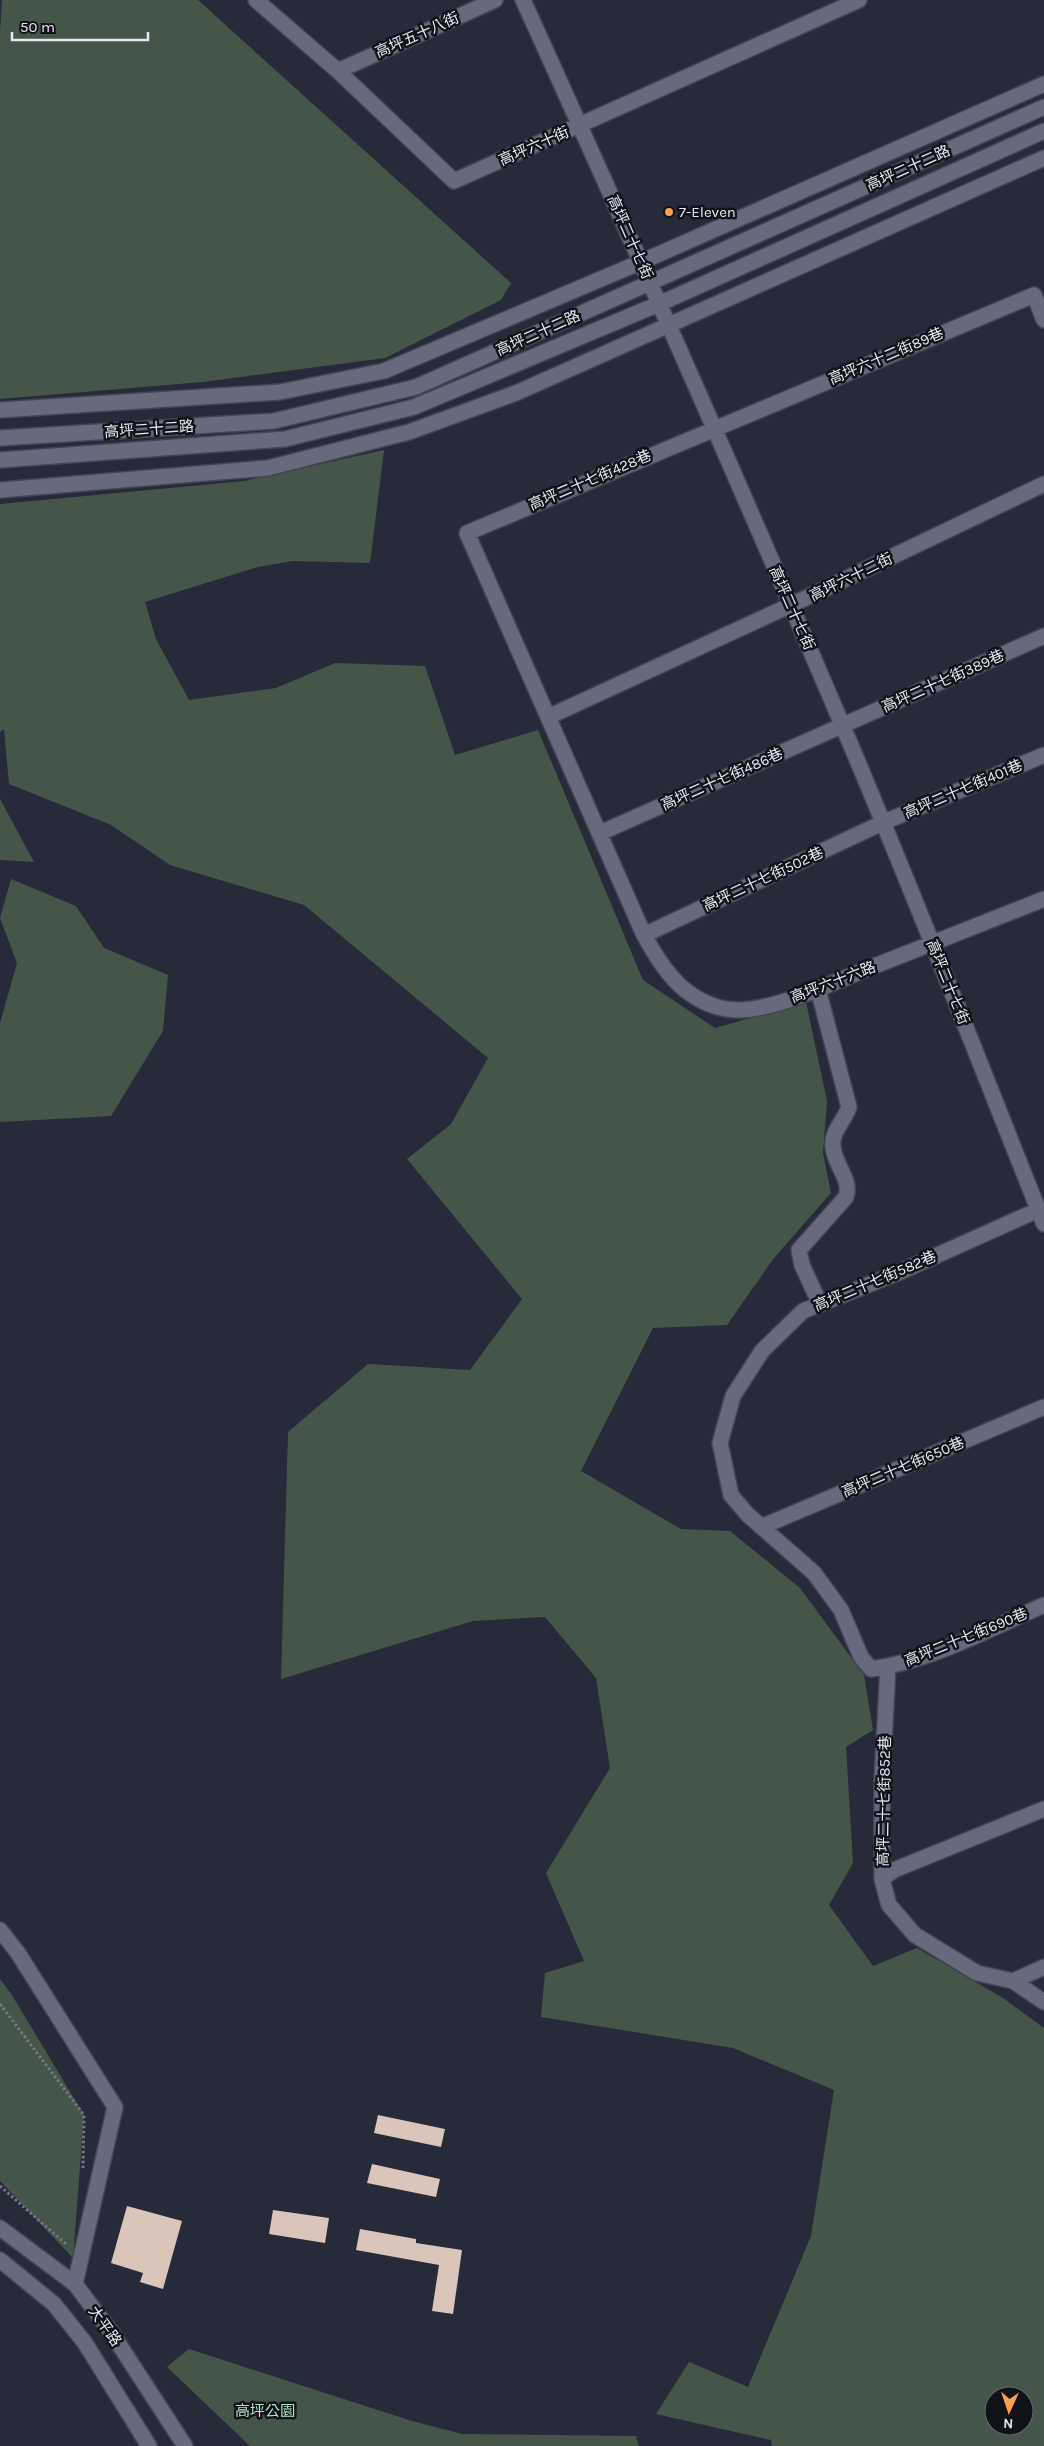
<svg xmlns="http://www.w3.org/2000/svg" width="1044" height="2446" font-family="Karla,'Noto Sans TC',sans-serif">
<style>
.green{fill:#44564a;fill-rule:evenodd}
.building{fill:#dac5bb}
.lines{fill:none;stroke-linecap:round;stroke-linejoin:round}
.minor-casing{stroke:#434553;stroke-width:18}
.path{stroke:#757785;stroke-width:3;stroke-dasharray:2.5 2.5;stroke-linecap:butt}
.minor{stroke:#676a7c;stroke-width:15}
.poi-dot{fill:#fb9e50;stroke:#12131a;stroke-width:2}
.labels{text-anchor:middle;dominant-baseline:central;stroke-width:5;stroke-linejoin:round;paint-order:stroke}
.street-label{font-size:15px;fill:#e6e8f3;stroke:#12131a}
.poi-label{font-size:15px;fill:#e6e8f3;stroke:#12131a;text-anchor:start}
.park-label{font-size:15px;fill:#afe7c1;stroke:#12131a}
</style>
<rect width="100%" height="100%" fill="#272a39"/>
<path class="green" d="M2,0H198L511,283L501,300L385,358L203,382L0,399V32Z
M384,450L370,563L292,561L258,567L145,602L156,639L189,700L276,688L335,663L425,666L455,755L538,730L643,980L715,1028L806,1002L827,1101L823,1153L831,1193L774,1258L727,1325L653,1328L581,1471L681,1529L730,1531L800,1588L864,1675L873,1730L846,1747L853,1863L829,1905L873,1966L917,1948L1003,1998L1044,2028V2446H772L771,2440L656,2414L689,2362L748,2387L811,2236L834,2090L733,2048L541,2017L545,1973L584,1961L546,1873L610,1768L596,1678L545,1617L473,1621L281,1679L288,1432L368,1364L470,1370L522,1299L407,1159L451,1124L488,1058L304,905L170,865L111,825L9,784L4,729L0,732V504L244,481ZM994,2396H1024V2426H994Z
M0,799L34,862L0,860Z
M11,879L76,906L104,948L168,975L163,1031L111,1116L0,1122V1023L17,963L0,918Z
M0,1979L12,1995L84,2115L73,2258L0,2181Z
M189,2349L412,2421L462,2434L636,2436L639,2446H250L167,2367Z"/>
<path class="building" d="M378,2115L445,2129L441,2147L374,2133Z
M372,2164L440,2179L436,2197L367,2183Z
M127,2206L182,2221L163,2289L140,2282L143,2273L111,2263Z
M273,2210L329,2218L325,2243L269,2234Z
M360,2229L416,2239V2243L462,2250L453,2314L432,2311L439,2265L356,2250Z"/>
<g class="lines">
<g class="minor-casing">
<path id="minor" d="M256,0L338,71L454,181L859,0
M523,0C632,240 738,480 841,722C912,888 977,1056 1044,1224
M338,71L495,0
M1044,320L1034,295L467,533L644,935C662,968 682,998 721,1008C734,1011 750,1010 763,1007C797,1000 834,982 867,969C926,946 985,922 1044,899
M0,410L280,392L384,371L641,262L1044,84
M0,438L274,421L416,387L1044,107
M0,460L285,439L414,407L661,303L1044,131
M0,490L268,468L409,432L516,393L1044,158
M548,717L791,605L1044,484
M600,833L1044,636
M644,935L882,823L1044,755
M818,989L849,1107C845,1120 831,1132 833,1146C834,1165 852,1179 846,1197L799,1250L802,1265L820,1304
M1038,1210L900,1272L803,1311L762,1351L733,1396L720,1443L731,1495L747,1514L814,1573L841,1610L861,1657L871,1669C931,1661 989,1629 1044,1605
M761,1527L1044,1407
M888,1667L882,1780V1879L889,1905L915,1935L977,1973L1013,1981L1044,1967
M882,1879L894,1870L1044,1809
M0,1930L18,1953L115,2107L75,2284
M1013,1981L1044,2002
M0,2228L75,2284L111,2332L185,2446
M0,2260L54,2304L85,2343L149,2446"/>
</g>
<path class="path" d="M0,2004L84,2115L83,2168
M0,2186L67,2245"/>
<use href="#minor" class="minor"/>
</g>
<circle class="poi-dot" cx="669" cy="212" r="5"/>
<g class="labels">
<g class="street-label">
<text transform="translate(417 35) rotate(-24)">高坪五十八街</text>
<text transform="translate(534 146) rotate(-24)">高坪六十街</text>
<text transform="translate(908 168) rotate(-24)">高坪二十二路</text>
<text transform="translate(630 237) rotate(66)">高坪二十七街</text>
<text transform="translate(538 333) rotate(-24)">高坪二十二路</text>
<text transform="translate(886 356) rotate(-23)">高坪六十二街89巷</text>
<text transform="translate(149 429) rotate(-4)">高坪二十二路</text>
<text transform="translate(590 480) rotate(-23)">高坪二十七街428巷</text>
<text transform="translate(851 577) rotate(-26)">高坪六十二街</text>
<text transform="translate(792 608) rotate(66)">高坪二十七街</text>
<text transform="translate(943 681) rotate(-24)">高坪二十七街389巷</text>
<text transform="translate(722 779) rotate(-24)">高坪二十七街486巷</text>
<text transform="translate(963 789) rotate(-23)">高坪二十七街401巷</text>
<text transform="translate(763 879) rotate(-25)">高坪二十七街502巷</text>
<text transform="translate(833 982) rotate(-21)">高坪六十六路</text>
<text transform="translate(948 982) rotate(68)">高坪二十七街</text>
<text transform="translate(875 1281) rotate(-23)">高坪二十七街582巷</text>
<text transform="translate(903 1467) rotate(-23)">高坪二十七街650巷</text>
<text transform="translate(966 1637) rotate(-22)">高坪二十七街690巷</text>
<text transform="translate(884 1801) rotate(-89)">高坪二十七街852巷</text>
<text transform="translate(105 2326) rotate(55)">大平路</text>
</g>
<g class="poi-label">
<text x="679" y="212">7-Eleven</text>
</g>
<g class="park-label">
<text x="265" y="2411">高坪公園</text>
</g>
</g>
<g transform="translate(1009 2411) rotate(183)"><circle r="24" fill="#12131a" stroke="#676871"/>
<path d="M0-4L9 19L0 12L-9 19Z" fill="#fb9e50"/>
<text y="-8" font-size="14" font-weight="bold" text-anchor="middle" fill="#e6e8f3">N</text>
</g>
<path d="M12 32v8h136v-8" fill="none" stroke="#e6e8f3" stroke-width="2.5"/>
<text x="20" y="32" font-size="15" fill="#e6e8f3" stroke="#12131a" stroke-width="4" paint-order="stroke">50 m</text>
</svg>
